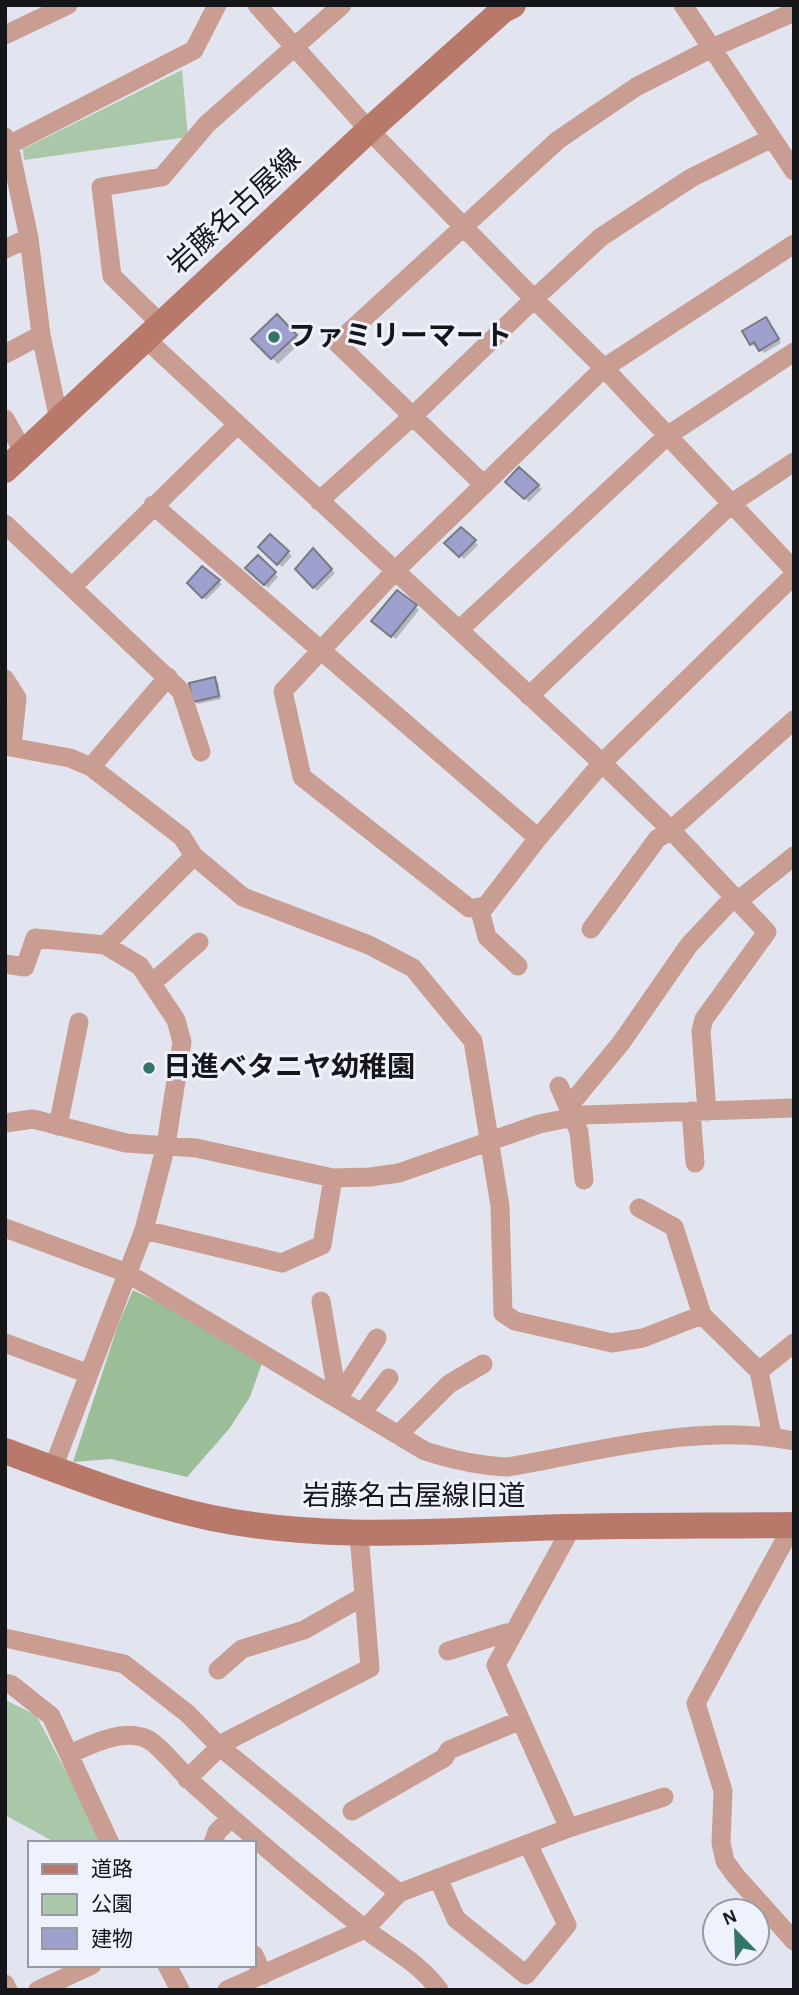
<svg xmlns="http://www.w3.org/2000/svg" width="799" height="1995" font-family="'Alegreya Sans','Noto Sans JP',sans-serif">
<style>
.green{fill:#aac7a9}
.forest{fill:#9bbe99}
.shadow{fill:#0003}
.building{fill:#9ea1cd;stroke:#797a84;stroke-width:2}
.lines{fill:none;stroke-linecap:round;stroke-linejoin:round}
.street{stroke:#c99d92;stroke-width:19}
.secondary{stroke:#b9796a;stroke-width:26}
.poi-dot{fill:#337668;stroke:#eff2fd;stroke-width:2.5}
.labels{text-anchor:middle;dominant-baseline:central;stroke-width:6;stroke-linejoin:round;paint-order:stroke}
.street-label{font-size:28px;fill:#15161a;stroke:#eff2fd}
.poi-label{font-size:28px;font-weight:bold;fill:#15161a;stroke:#eff2fd;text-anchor:start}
</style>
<rect width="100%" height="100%" fill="#e2e5f0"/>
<path class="green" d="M182,70L188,137L24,160L23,149Z
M5,1700L36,1715L104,1843H56L5,1815Z"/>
<path class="forest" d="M133,1290L208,1327L262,1363L250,1397L229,1429L187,1477L111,1459L73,1462L118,1325Z"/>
<path class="shadow" d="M277,317L301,342L278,364L254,339Z
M769,323L781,343L764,353L758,345L755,347L751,344Z
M519,469L542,489L529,502L507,482Z
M461,529L478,545L464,559L447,543Z
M270,536L292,556L282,567L260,547Z
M313,551L335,573L317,591L297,569Z
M258,557L278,577L268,588L248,568Z
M202,569L222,584L206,600L189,583Z
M398,592L419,610L396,639L377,624Z
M214,679L218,682L221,699L198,704L195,701Z"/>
<path class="building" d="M277,314L297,335L271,359L251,339Z
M766,317L779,339L759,351L754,342L750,345L742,331Z
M519,467L539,485L524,499L505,482Z
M461,527L476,540L459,557L444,543Z
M270,534L289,551L277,565L258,547Z
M313,548L332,569L313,588L295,569Z
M258,555L276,572L264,585L245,568Z
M202,566L220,580L202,598L187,583Z
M397,590L417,605L391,637L371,621Z
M215,677L219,696L193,702L189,683Z"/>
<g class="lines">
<path class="street" d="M257,5L369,130L534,299L604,368L794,570
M683,5L794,171
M5,35L68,5
M5,137L9,145L29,238L41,335L59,420
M5,147L194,50L217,5
M794,244L604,368L396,570L283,691L302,777L469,908L485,907L538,838L602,763L794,575
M5,249L29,238
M161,324L112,276L101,187L162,177L207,124L342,5
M146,339L602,763L671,830L767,932L704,1019L701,1031L707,1112
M5,354L41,335
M5,419L24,453
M484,485L337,343L558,140L636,87L712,48L794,12
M319,501L414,415L534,299L601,237L691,178L772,138
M153,505L538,838
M5,524L181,691L201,752
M72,587L237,425
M460,629L667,436L794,352
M5,679L17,698L12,746
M529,696L732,503L794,462
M5,746L70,758L91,767L182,837L194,856L243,897L369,945L413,968L473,1041L500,1206L503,1313L515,1321L612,1343L643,1338L702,1315L759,1371L772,1436
M91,767L168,677
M739,900L794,856
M479,907L487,937L518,966
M591,929L657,839L671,830L794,720
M5,964L25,967L35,938L105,945
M152,983L199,942
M559,1086L579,1132L584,1180
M569,1106L621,1043L689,945L735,896
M691,1111L695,1163
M5,1123L33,1119L126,1143L196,1148L333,1178L370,1177L399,1173L539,1124L584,1115L794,1108
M58,1126L79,1022
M639,1208L674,1227L702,1315
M5,1228L127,1273L425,1451C453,1460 479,1466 508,1467C600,1451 701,1422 794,1441
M144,1230L282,1263L322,1245L333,1178
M321,1301L338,1399
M5,1343L89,1374
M759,1371L794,1343
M337,1393L344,1389L377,1338
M362,1413L389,1378
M398,1435L449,1384L483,1364
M53,1468L144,1230L166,1145L182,1042L176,1020L140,966L105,945L194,856
M793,1525L696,1703L723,1791L721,1843L725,1861L735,1875L794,1941
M572,1527L496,1665L569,1828L664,1797
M5,1638L124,1664L188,1714L220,1747L399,1893
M448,1651L506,1633L513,1634
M218,1670L242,1649L304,1630L364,1596
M5,1683L12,1685L51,1716L110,1843
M70,1754C92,1744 123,1728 147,1739C159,1744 185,1777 197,1787C251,1836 308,1884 365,1929C390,1948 421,1964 439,1990
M187,1779L225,1742L370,1668L359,1534
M352,1811L444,1758L449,1750L521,1720
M213,1843L217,1832L231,1818
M438,1878L456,1919L526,1975L567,1925L528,1844
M254,1955L263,1975
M167,1965L180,1990
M5,1984L8,1990
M38,1990L92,1965
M227,1990L365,1929L399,1893L569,1828"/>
<path class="secondary" d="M5,470L369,130L503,10L513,5
M5,1451C73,1476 141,1503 212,1518C318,1540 426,1532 534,1528C621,1525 707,1526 794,1525"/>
</g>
<g class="poi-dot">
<circle cx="274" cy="337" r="7"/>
<circle cx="149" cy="1068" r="7"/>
</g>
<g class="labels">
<g class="street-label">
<text transform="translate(235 212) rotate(-43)">岩藤名古屋線</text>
<text x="414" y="1497">岩藤名古屋線旧道</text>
</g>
<g class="poi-label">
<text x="288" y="337">ファミリーマート</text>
<text x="163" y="1068">日進ベタニヤ幼稚園</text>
</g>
</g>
<rect width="799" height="1995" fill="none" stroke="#15161a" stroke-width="14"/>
<rect x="28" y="1841" width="228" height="126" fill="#eff2fd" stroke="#989aa2" stroke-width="2"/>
<rect x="42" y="1864" width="35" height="10" fill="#b9796a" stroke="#989aa2" stroke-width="2"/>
<text x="91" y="1876" font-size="21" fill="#15161a">道路</text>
<rect x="42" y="1894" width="35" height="21" fill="#aac7a9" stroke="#989aa2" stroke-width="2"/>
<text x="91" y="1911" font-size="21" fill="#15161a">公園</text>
<rect x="42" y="1928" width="35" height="21" fill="#9ea1cd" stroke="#989aa2" stroke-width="2"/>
<text x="91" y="1946" font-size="21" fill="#15161a">建物</text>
<g transform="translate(736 1932) rotate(337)"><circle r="33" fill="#eff2fd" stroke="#989aa2" stroke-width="2"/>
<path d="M0-5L12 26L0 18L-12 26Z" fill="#337668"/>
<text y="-10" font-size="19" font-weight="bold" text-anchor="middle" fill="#15161a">N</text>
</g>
</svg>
